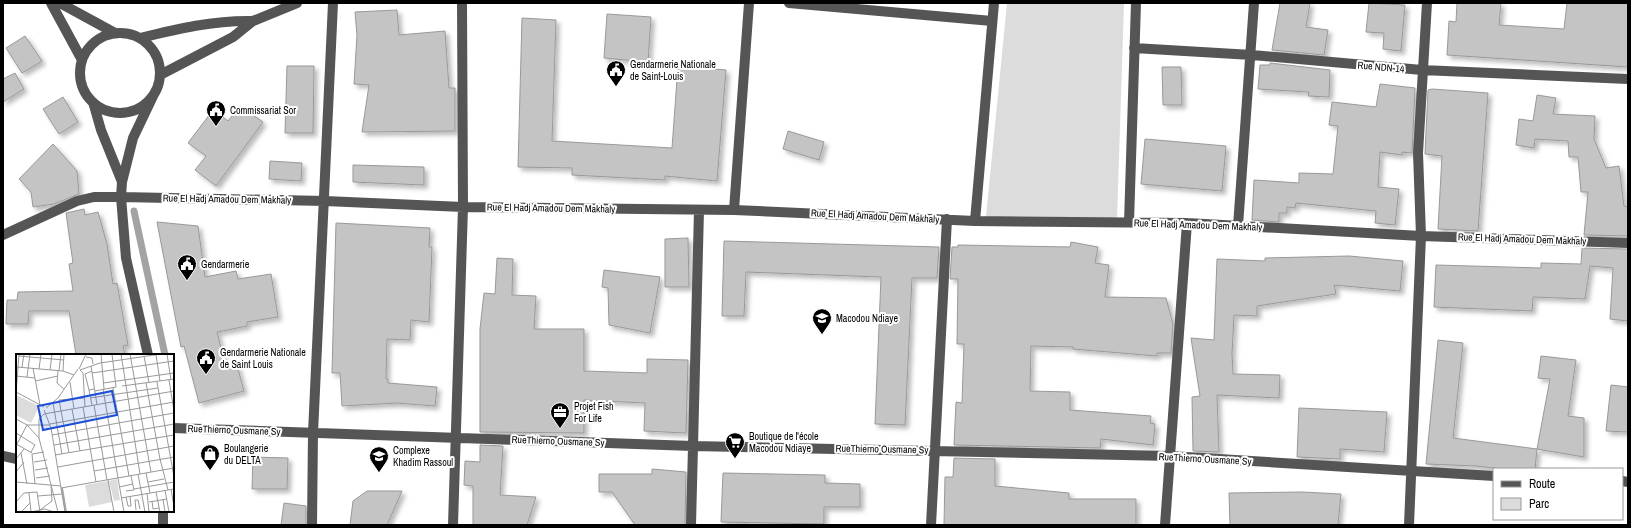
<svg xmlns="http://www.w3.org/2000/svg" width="1631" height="528" font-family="'Archivo Narrow',sans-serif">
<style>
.green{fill:#dcdcdc}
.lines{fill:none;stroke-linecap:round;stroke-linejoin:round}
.stream{stroke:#a3a3a3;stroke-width:7}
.building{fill:#c4c4c4;stroke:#999;filter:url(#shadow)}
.minor{stroke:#555;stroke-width:10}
.labels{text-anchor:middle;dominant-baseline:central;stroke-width:4;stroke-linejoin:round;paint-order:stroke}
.poi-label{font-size:10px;fill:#000;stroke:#fff;text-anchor:start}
.street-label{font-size:10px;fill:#000;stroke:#fff}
.inset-river{fill:none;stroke:#a3a3a3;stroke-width:2}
.inset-road{fill:none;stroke:#999;stroke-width:1}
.view{fill:#1d4ed8;fill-opacity:0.15;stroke:#1d4ed8;stroke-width:2}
.inset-edge{fill:none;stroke:#000;stroke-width:2}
</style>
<defs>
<filter id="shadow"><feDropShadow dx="3.5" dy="3.5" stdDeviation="2" flood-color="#0004"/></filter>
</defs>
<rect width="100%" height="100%" fill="#fff"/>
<path class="green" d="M1007,3H1124L1117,219L986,217Z"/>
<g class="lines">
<path class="stream" d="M134,211L165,355"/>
</g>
<path class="building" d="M1280,3H1310L1306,27L1328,30L1324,55L1272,50Z
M1369,3L1405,5L1401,51L1383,49L1384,33L1366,32Z
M1457,3H1501L1499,25L1564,29L1567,3H1628V67L1447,55L1449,21L1456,22Z
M397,10L399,35L445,31L449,88H455V131L362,132L369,85L354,84L357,35L355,12Z
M607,14L651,17L648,62L604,58Z
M522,18L556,20L552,141L672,148L678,66L726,70L717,181L665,176V180L572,175V168L518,167Z
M25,36L42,61L22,73L6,48Z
M1270,63L1330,70L1329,97L1308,96L1309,92L1258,89L1260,65H1270Z
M287,66H314L313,133H285Z
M1162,67H1181L1182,105H1163Z
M15,73L24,89L3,102V79Z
M1380,84L1415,88L1412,153L1402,152V155L1380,152L1378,187L1399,189L1395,225L1375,223L1376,211L1296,203L1295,208L1287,207V213H1279V222L1252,220L1254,180L1299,183V173L1333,174L1338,126L1329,125L1332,102L1376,107Z
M1432,89L1488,93L1478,231L1438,229L1442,156L1425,154L1428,90Z
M1537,95L1556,98L1553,114L1595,116L1594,139L1606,168L1619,166L1624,206L1628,207V236L1584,235L1588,192H1581L1578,157H1569L1568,141L1535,139L1534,148L1516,145L1519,119L1533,121Z
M63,97L78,122L59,134L43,109Z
M240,106L263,122L216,186L195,170L206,156L188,143L213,110L228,121Z
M788,131L824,142L819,160L783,149Z
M1145,139L1226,146L1222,191L1141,184Z
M53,144L77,171L79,194L54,204L33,207L31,192L19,179Z
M270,161L302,163L301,181L269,179Z
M353,165L424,167V185L353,182Z
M84,209L85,215L98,212L107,244L113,284L117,283L128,345L123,346L125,355H76L69,311H29L28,324H6L7,300H17L18,292L73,291L69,264L73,263L66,213Z
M157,222L198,226L205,277L236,271L238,279L271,274L278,317L247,322V326L217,332L226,368L237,365L244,391L199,403L184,346L181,347Z
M336,223L430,228L429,247H432L429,322L411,320L410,340L387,339L386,379H388V383L437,387L435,406L397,403L342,406L340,373H332Z
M688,238L689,287H665V239Z
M724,241L939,247L937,278H912L905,425L875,424L881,277L746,272L744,316H722Z
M1071,242L1098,247L1095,263L1109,265L1105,297L1166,298L1173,324L1171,353H1157V356L1073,349V347L1031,346L1030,391L1070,392V410L1151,416L1150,423L1155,424L1153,445L1101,439L1100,448L954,445L956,402L962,403L964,344H957L958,279H950L952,247H958V245L1070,247Z
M1582,248L1628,249V321L1610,319L1613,268L1590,266L1585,299L1533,297L1532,311L1434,307L1436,265L1541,268V263L1581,264Z
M1349,256L1403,261L1400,291L1334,285L1336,294L1257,306V316L1234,315L1232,354L1233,374L1280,375L1279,398L1217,395L1219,452L1193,451L1192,397L1200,396L1191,338L1214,340L1217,259L1265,261V258Z
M497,258L513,259L512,295L536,296L534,329H584V371L647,373V359L688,360L686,433L644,431L645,403L584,400V433L480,432V329L484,293L495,294Z
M604,270L660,277L650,333L609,325L608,288L602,287Z
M1438,340L1463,343L1453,438L1537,449L1535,469H1502L1476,466L1426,464Z
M1541,356L1576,360L1568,416L1584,418V457L1537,449L1550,379L1538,378Z
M1611,385L1628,387V432L1606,431Z
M1299,408L1387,412L1384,452L1340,449V459L1297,457Z
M480,445L503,446L500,495L536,497L527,525H473V486L464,485L465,461L480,462Z
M253,457L288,458L287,489H252Z
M954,458L995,459V486L1069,493V499H1136V525H944L945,477H953Z
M652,469L686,472L685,525H635L612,492H599V474H652Z
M723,473L825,475V483L860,484V507H824V524L721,522Z
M367,491H402L387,525H350L353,501Z
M1302,492L1341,494L1338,525H1230L1229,493Z
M284,503L306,506V525H281Z"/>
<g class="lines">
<path class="minor" d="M51,3L82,60
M60,3L115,33
M789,3L992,21
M80 73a40 40 0 1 1 80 0a40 40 0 1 1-80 0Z
M140,38C177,29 214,20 253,21
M1134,48L1252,55L1422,70L1628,79
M160,75L233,37L253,21L297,3
M93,102L101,130L122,182
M734,210L749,3
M975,221L994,3
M1129,222L1136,3
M1238,226L1254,3
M3,235L77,201L94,197H121L325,201L463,207L734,210L975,221L1187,223L1421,236L1628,243
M148,355L126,258L121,197L122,182L133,138L153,96
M173,428L693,446L1170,456L1494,476
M3,456L17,459
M1622,481L1628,482
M163,525V511
M312,525L313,433L333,3
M453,525L463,207L462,3
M691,525L699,210
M931,525L947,219
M1165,525L1187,223
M1409,525L1421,236L1418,153L1427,3"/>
</g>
<defs>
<g id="civic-pin" transform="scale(1)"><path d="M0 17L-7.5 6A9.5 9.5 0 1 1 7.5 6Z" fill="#000" stroke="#fff"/><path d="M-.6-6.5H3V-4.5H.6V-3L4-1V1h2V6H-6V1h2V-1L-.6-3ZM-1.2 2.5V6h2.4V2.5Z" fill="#fff"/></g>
<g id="school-pin" transform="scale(1)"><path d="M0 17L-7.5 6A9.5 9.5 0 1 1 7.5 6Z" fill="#000" stroke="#fff"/><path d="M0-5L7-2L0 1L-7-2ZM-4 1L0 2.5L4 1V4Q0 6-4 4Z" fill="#fff"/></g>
<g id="office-pin" transform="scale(1)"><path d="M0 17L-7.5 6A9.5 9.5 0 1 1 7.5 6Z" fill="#000" stroke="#fff"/><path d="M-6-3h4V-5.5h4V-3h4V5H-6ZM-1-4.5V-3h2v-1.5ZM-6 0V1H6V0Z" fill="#fff"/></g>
<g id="supermarket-pin" transform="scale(1)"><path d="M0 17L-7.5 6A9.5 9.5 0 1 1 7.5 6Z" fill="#000" stroke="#fff"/><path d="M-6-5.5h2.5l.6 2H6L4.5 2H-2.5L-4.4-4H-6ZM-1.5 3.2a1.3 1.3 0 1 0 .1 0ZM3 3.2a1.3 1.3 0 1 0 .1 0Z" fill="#fff"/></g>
<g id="shop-pin" transform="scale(1)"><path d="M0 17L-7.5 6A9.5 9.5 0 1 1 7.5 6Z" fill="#000" stroke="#fff"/><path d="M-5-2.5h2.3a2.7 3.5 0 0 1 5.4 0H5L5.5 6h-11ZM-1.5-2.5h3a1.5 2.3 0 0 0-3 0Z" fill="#fff"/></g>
</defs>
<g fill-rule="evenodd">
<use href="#civic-pin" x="616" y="70"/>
<use href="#civic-pin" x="216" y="110"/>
<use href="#civic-pin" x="187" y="264"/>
<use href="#school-pin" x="822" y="318"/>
<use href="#civic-pin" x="206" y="358"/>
<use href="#office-pin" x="560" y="412"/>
<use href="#supermarket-pin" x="735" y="442"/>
<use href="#shop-pin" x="210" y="454"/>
<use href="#school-pin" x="379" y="456"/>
</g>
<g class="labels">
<g class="poi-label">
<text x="630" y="64">Gendarmerie Nationale<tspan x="630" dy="12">de Saint-Louis</tspan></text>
<text x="230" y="110">Commissariat Sor</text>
<text x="201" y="264">Gendarmerie</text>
<text x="836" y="318">Macodou Ndiaye</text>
<text x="220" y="352">Gendarmerie Nationale<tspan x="220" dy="12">de Saint Louis</tspan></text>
<text x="574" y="406">Projet Fish<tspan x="574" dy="12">For Life</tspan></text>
<text x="749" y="436">Boutique de l'école<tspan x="749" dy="12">Macodou Ndiaye</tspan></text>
<text x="224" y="448">Boulangerie<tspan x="224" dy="12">du DELTA</tspan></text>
<text x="393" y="450">Complexe<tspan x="393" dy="12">Khadim Rassoul</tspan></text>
</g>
<g class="street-label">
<text transform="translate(1381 67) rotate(5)">Rue NDN-14</text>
<text transform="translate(227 199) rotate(1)">Rue El Hadj Amadou Dem Makhaly</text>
<text transform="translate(551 208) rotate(1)">Rue El Hadj Amadou Dem Makhaly</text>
<text transform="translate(875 216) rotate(3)">Rue El Hadj Amadou Dem Makhaly</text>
<text transform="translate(1198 225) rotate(2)">Rue El Hadj Amadou Dem Makhaly</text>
<text transform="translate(1522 239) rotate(2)">Rue El Hadj Amadou Dem Makhaly</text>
<text transform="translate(234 430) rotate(2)">RueThierno Ousmane Sy</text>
<text transform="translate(558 441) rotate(2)">RueThierno Ousmane Sy</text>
<text transform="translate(882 449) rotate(1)">RueThierno Ousmane Sy</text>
<text transform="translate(1205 459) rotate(3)">RueThierno Ousmane Sy</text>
</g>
</g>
<g transform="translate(16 354)">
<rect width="158" height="158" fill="#fff"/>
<path d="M0,41L21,51L22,55L15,69L0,61ZM101,125L104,146L98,147L93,127ZM92,127L96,148L73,153L69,131Z" fill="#dcdcdc"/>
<path class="inset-river" d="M46,134L50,158"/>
<path class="inset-road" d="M85,0L88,35M105,0L124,120M114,0L135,118M151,0L155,26M140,1L144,27M3,2L48,6M128,2L133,29M70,3L76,4L77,10M75,12L81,51M1,13L47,17L58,21M6,13L8,0M17,14L24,51M23,15L25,0M63,15L70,0M34,16L36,0M64,16L67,19L69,53M64,16L84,9L145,0M42,17L41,29L48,35M43,17L45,0M47,17L48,0M76,17L69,20L73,36L78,35M76,19L158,7M0,22L19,24M11,23L14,0M153,26L158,57M19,27L42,22M54,28L58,55M141,28L158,123M87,29L158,19M130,29L144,105L152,136M106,32L158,25M97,34L113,122M87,35L102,124M73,36L76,51M79,37L100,33L96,0M0,38L28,53M0,39L3,0M74,44L142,34M43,46L53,99M43,46L68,44M37,49L46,100M78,51L91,126M67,53L80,128M30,54L42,44L62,15M56,55L64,97M28,56L35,74L49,158M0,65L11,71L23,84L42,158M34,70L158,48M0,79L19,91L15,98M36,81L158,59M23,84V65L28,60L158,37M0,90L16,99M1,90L11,71H34M38,91L158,70M5,99L11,130M16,100L19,130M16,100L28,98M39,101L158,81M0,105L8,95M18,108L31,106M42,113L158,92M19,116L32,114M78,117L158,103M0,118L8,108M130,119L134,139M122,120L129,158M20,124L34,122M102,124L108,158M92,126L98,158M0,128L45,132M132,128L148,125M103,133L117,130M45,134L158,114M118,135L158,128M155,135L158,153M149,136L153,158M110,137L118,136L115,122M140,138L144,158M13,139L15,158M131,139L133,158M22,142L46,140M110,143L112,152H115L114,142M105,144L158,135M147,145L149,158M136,147L137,155L143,154M0,148L8,139L21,138L24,158M133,148L151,145M24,156L36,147L35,132M120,156L119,146H122L124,155M5,158L14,149M15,158L29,155L38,158"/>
<path class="view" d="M96,37L101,61L27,76L22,52Z"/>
<rect width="158" height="158" class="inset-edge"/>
</g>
<rect width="1631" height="528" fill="none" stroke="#000000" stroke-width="8"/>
<rect x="1493" y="468" width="130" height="52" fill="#ffffff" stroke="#999999"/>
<rect x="1501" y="481" width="20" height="6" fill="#555555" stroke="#999999"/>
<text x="1529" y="488" font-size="12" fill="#000000">Route</text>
<rect x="1501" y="498" width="20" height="12" fill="#dcdcdc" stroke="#999999"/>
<text x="1529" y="508" font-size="12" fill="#000000">Parc</text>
</svg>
